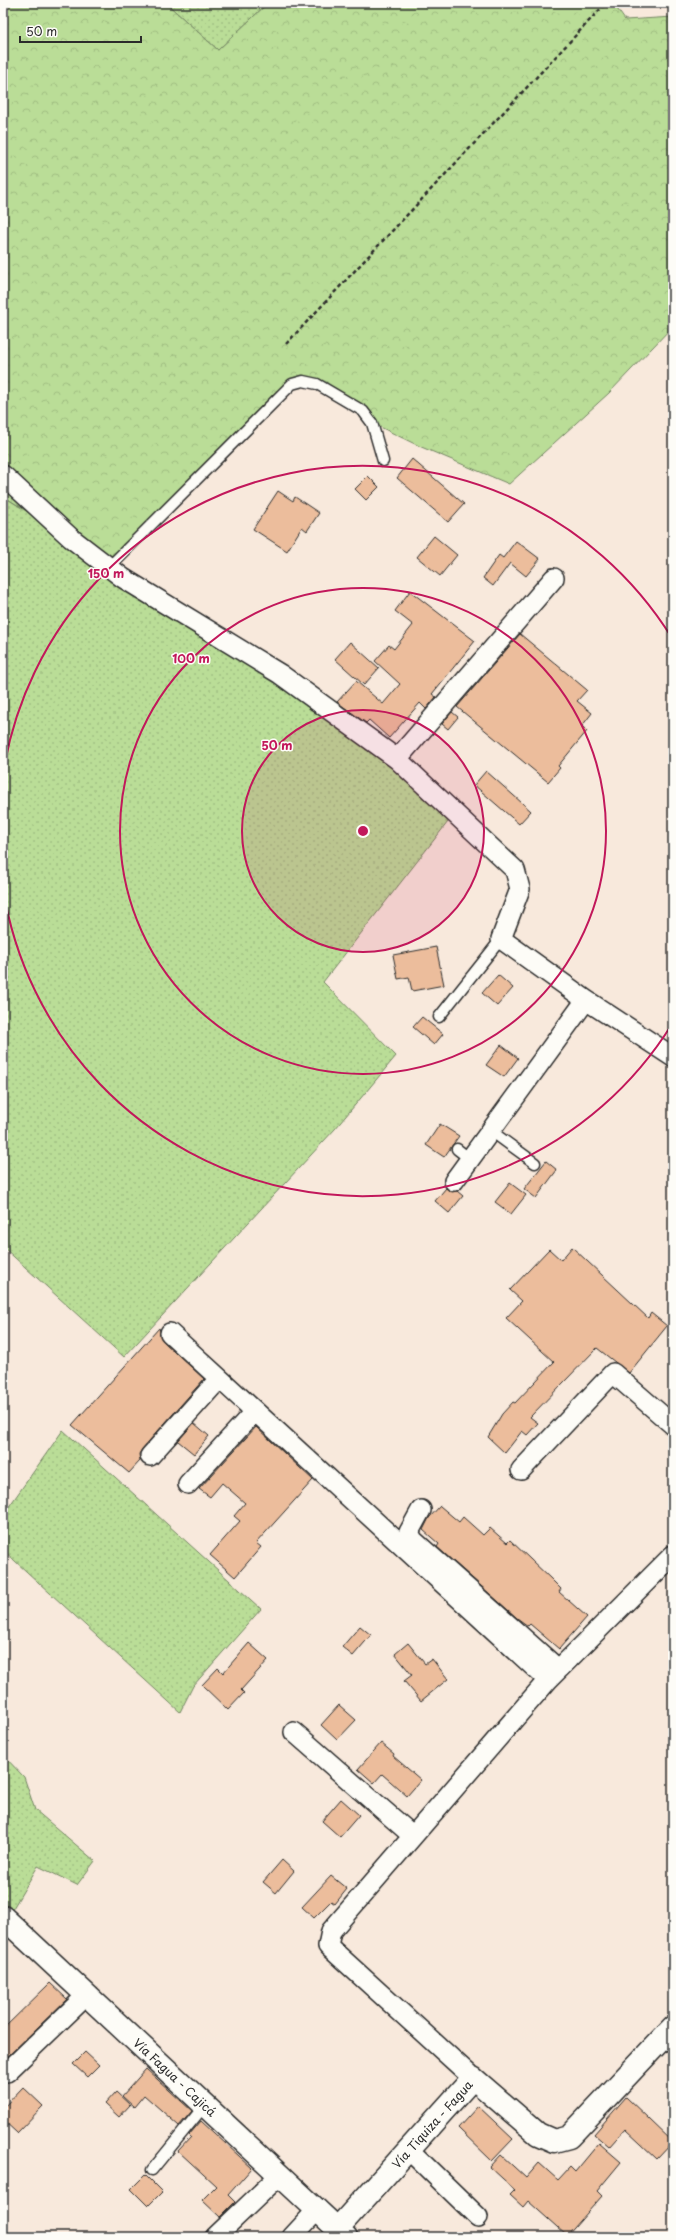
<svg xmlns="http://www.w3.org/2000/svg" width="676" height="2240" font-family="'Playpen Sans',sans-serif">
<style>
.grass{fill:url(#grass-dots);stroke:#728461}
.forest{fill:url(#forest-crowns);stroke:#728461}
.building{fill:#ecbd9c;stroke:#2b2b2b}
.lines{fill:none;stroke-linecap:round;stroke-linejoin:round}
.service-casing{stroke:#2b2b2b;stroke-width:13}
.minor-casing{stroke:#2b2b2b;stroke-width:22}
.tertiary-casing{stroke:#2b2b2b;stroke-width:25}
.path{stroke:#2b2b2b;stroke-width:2.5;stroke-dasharray:4 3;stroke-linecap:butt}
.service{stroke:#fdfcf7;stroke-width:10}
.minor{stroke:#fdfcf7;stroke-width:19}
.tertiary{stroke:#fdfcf7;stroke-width:22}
.ring{fill:none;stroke:#c2185b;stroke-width:2}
.labels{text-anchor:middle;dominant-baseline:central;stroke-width:3;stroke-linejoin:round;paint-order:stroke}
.street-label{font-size:12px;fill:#2b2b2b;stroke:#fdfcf7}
.centre{fill:#c2185b;stroke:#fdfcf7;stroke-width:2}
.ring-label{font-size:12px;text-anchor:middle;font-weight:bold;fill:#c2185b;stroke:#fdfcf7;stroke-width:3;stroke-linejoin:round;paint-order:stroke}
</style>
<defs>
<pattern id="grass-dots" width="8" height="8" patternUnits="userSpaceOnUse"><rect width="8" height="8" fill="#badd97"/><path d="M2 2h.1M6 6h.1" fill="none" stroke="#a0be82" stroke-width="1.8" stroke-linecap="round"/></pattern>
<pattern id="forest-crowns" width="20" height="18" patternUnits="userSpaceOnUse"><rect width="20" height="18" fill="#badd97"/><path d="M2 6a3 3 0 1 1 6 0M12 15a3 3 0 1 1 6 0" fill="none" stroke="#a0be82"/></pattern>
</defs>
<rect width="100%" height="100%" fill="#f8e9dc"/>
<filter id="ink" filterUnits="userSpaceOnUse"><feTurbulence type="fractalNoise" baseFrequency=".025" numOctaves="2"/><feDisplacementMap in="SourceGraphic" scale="8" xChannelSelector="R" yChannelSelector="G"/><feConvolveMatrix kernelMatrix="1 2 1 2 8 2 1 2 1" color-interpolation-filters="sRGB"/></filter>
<g filter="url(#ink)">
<path class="grass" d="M166,3H268L218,50Z
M3,496L280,674L455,813L323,982L396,1056L335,1129L124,1357L3,1247Z
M63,1430L261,1609L193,1686L180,1712L3,1550V1515Z
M3,1755L24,1777L35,1810L95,1861L77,1885L38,1866L6,1920L3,1917Z"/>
<path class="forest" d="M3,3H166L218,50L268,3H613L625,20L673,17V326L609,393L509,484L419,446L372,423L317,384H292L109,567L71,538L3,496Z"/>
<path class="building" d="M412,459L464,504L448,522L397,478Z
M368,476L379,487L366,500L355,489Z
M278,491L293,501L295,497L319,513L307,531L302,527L287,551L253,529Z
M434,536L457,555L440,576L417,557Z
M516,541L540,559L526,576L510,563L493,586L483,578L499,555L503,558Z
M410,591L475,641L432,694L436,697L426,709L420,703L389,738L369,720L366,723L337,702L356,681L383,704L400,684L375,661L389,645L394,649L413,625L395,611Z
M520,634L587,690L577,701L592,713L582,726L587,731L558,766L560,768L548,782L457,707Z
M350,642L379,668L364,685L335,659Z
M452,712L458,717L448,729L442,724Z
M486,771L531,811L519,824L474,785Z
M436,947L444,985L412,991L409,977L398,979L393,955Z
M498,975L513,988L497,1006L482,993Z
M422,1017L443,1034L434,1045L413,1027Z
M501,1045L518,1058L504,1077L486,1065Z
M440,1124L459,1136L444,1157L426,1145Z
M546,1161L557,1170L536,1198L524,1189Z
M510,1183L526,1195L511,1214L495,1202Z
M446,1188L452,1192L457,1191L463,1196L449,1213L435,1201Z
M572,1247L648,1318L651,1313L667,1326L629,1373L597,1348L530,1417L538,1423L527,1435L522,1431L505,1453L488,1437L502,1414L513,1402L515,1403L554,1362L506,1318L522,1301L510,1290L549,1249L561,1260Z
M159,1328L163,1341L204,1379L142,1449L139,1454L140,1461L129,1473L72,1425Z
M194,1423L209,1436L194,1454L178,1441Z
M256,1427L313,1480L256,1543L261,1547L235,1577L210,1555L240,1521L234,1516L245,1503L222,1483L210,1497L199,1489Z
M440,1506L459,1522L463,1517L483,1535L490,1528L507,1543L510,1540L551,1579L561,1589L559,1592L587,1617L559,1649L530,1624L528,1626L517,1618L437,1547L439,1544L423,1530L429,1518Z
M360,1626L371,1635L353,1656L342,1647Z
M249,1643L268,1660L241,1690L244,1693L228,1710L202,1685L218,1668L223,1673Z
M408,1643L425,1664L432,1659L448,1679L421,1701L404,1681L412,1675L395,1654Z
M339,1705L356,1720L337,1740L321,1725Z
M381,1743L394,1754L393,1756L421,1780L407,1796L382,1774L374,1783L358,1769Z
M341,1799L359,1815L340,1837L322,1821Z
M282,1860L294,1871L276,1893L263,1882Z
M331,1876L347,1889L335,1904L331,1901L314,1918L302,1907Z
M50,1983L67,1999L3,2061V2029Z
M85,2052L99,2065L87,2077L73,2064Z
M146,2069L192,2111L179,2126L144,2095L134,2107L122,2096Z
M23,2087L43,2106L17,2133L3,2120V2108Z
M116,2092L130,2105L119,2117L105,2104Z
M626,2097L673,2142L657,2159L625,2129L609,2147L594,2134Z
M478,2106L513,2139L492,2161L458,2128Z
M201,2121L252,2168L228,2195L235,2202L220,2217L202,2200L216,2186L178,2151L191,2137L189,2135Z
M599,2143L621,2162L597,2191L602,2196L567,2236L528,2201L523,2207L510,2195L515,2190L490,2167L501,2155L526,2178L539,2163L558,2180L570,2167L575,2172Z
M145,2175L162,2192L148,2206L131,2189Z"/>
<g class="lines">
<g class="service-casing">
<path id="service" d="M109,567L292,384L303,381L317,384L363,411L372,423L383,461
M439,1017L501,939
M491,1131L535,1163
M457,1149L470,1159
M152,2170L205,2105"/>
</g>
<g class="minor-casing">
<path id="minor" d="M3,475L71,538L123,578L280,674L397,759L515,870L520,889L501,939L586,1000L673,1057
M397,759L554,578
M454,1181L586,1000
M170,1333L548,1680
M150,1456L219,1379
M521,1470L613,1373L673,1425
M188,1484L255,1411
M421,1510L409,1532L413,1540L558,1669
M294,1732L413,1836
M7,2072L87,1995
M473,2078L328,1946L331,1931L548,1680L673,1555
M409,2150L478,2217
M215,2237L280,2175
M292,2237L318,2209"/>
</g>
<g class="tertiary-casing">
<path id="tertiary" d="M3,1917L346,2237
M338,2228L473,2078L538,2134L554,2141L569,2137L673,2027"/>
</g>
<path class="path" d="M286,344L606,3"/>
<use href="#service" class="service"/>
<use href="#minor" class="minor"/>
<use href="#tertiary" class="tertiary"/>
</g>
</g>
<circle cx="363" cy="831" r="121" fill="#c2185b" fill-opacity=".12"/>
<g class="ring">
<circle cx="363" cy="831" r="121"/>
<circle cx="363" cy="831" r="243"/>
<path d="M672 1024A364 364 0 0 1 3 888M3 774A364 364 0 0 1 672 638"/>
</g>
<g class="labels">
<g class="street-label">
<text transform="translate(175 2077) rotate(43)">Vía Fagua - Cajicá</text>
<text transform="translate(432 2124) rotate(-48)">Vía Tiquiza - Fagua</text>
</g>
</g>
<circle cx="363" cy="831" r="6" class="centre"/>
<g class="ring-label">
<text x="106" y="578">150 m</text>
<text x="191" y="663">100 m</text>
<text x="277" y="750">50 m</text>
</g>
<rect width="676" height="2240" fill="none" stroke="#fdfcf7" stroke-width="16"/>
<rect x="8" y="8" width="660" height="2224" fill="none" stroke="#2b2b2b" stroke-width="1.5" filter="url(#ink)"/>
<path d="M20 36v6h121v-6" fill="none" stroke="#2b2b2b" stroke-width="2"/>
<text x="26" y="36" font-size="12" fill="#2b2b2b" stroke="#fdfcf7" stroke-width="3" paint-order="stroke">50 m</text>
</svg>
